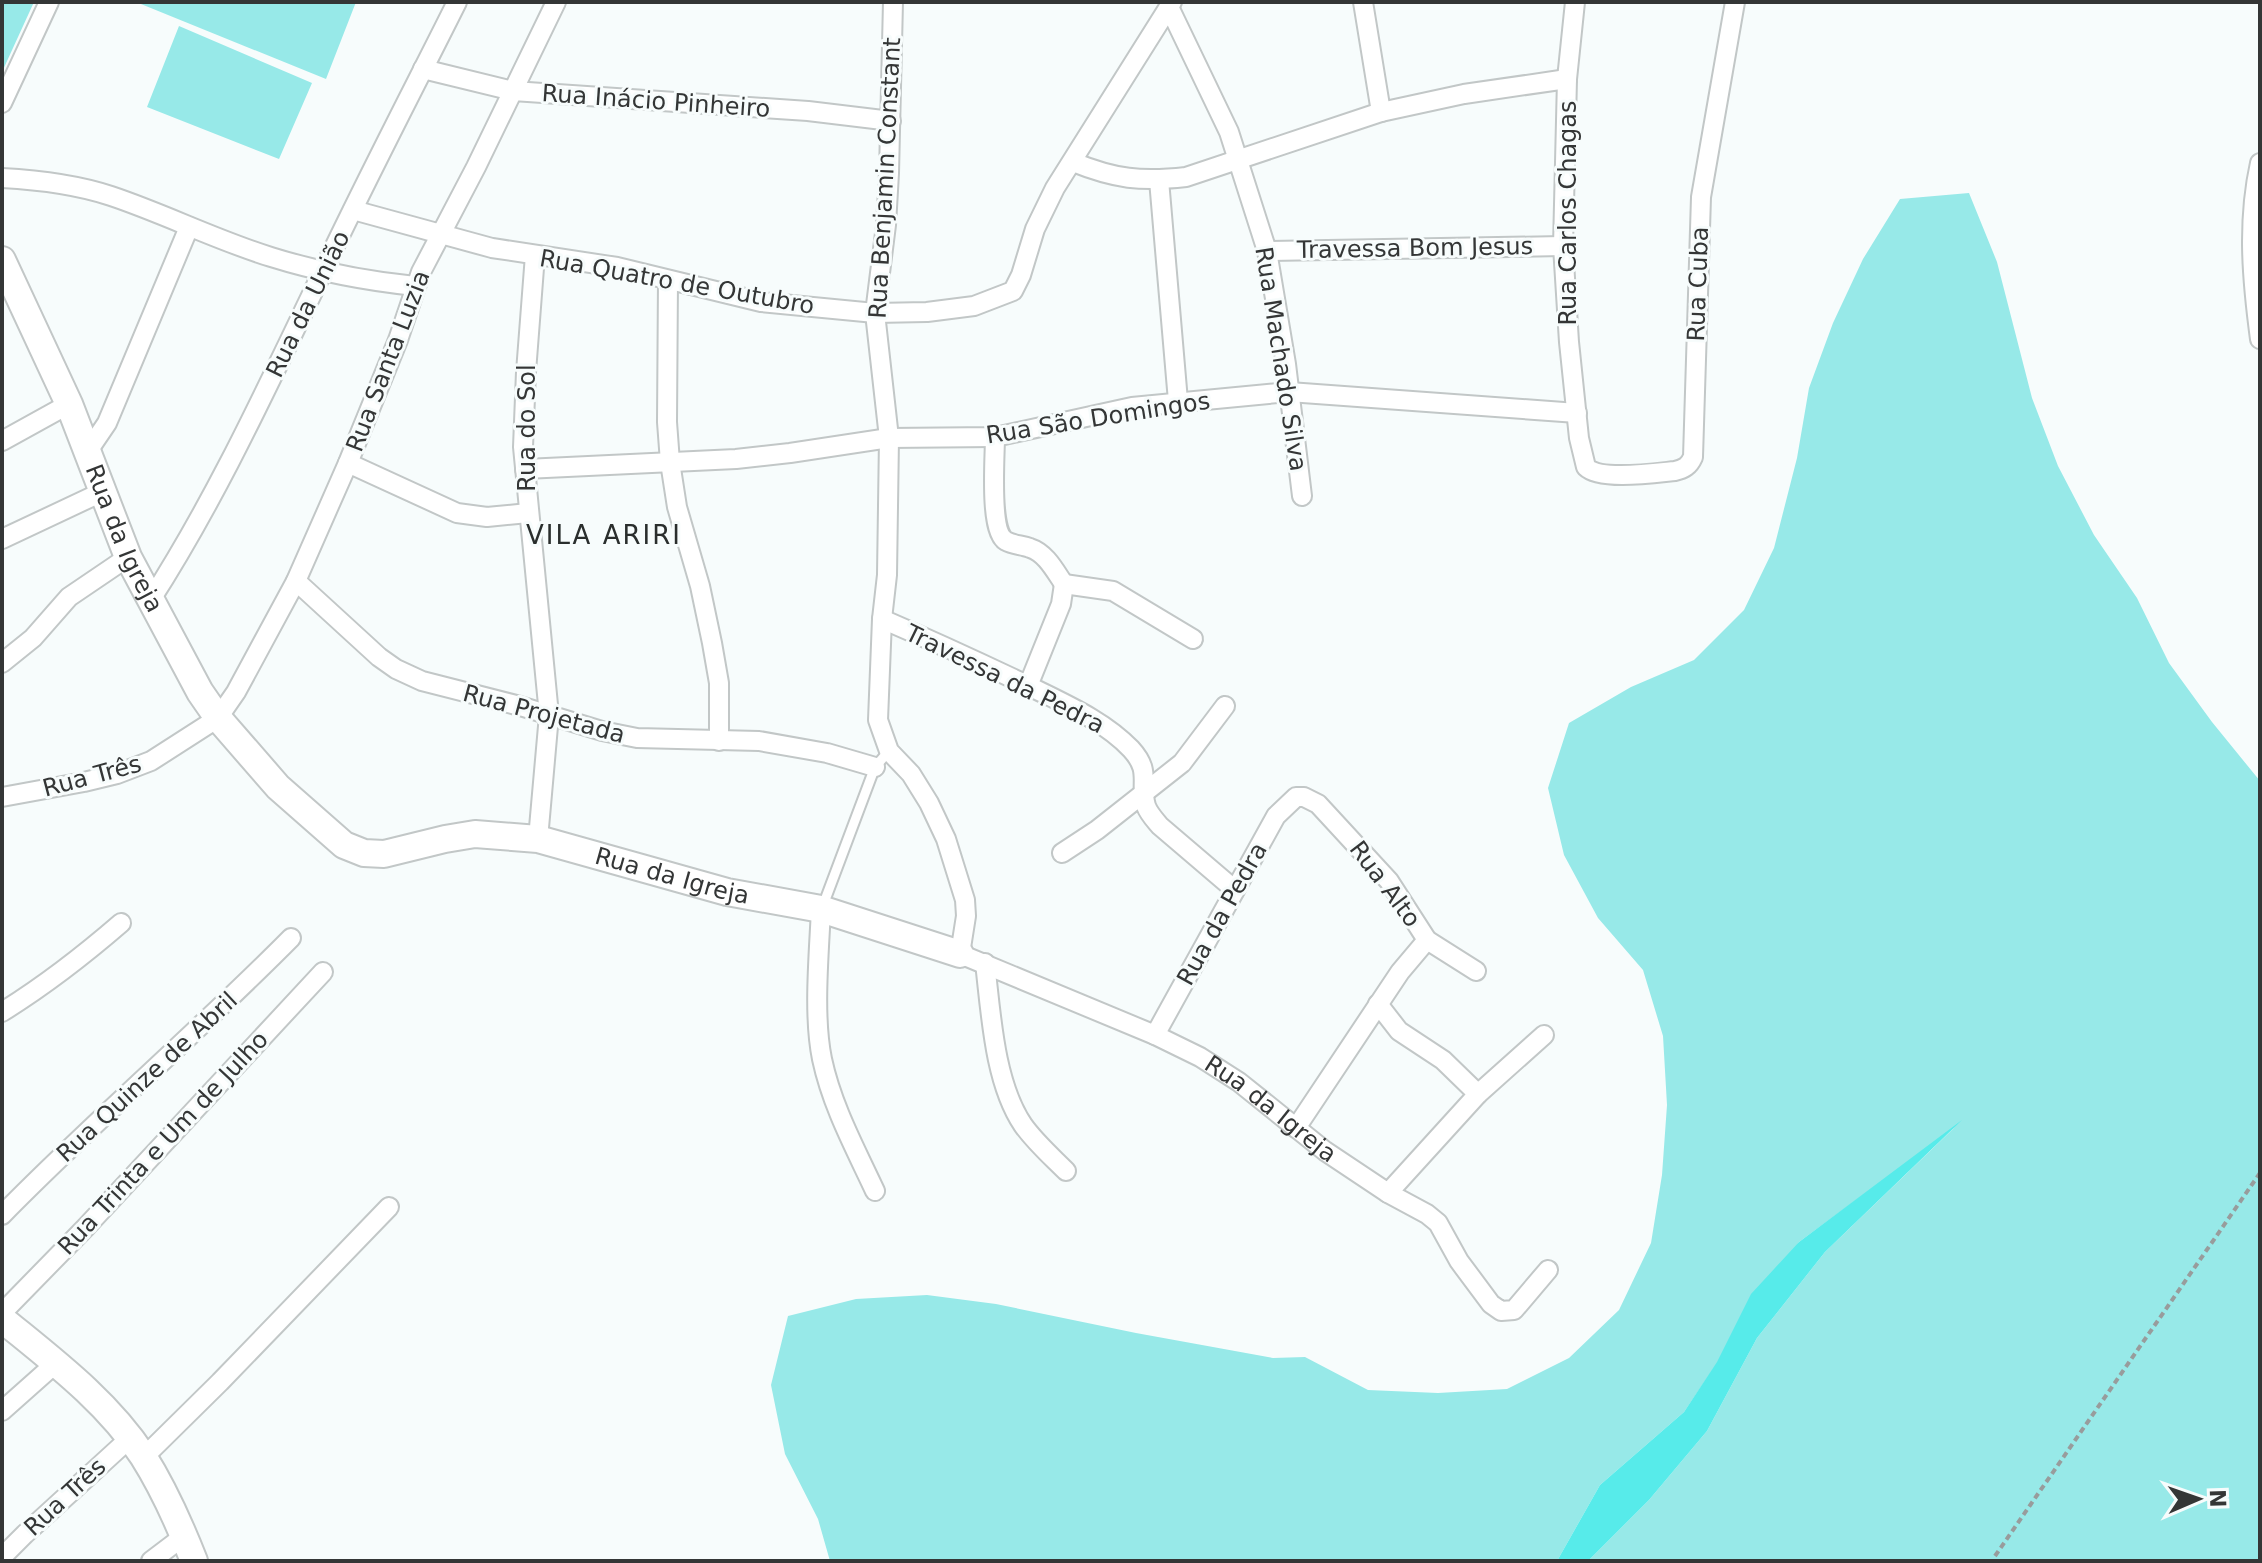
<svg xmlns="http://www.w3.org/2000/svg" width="2262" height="1563" font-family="'DejaVu Sans',sans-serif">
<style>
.green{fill:#97e9e8}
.water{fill:#57ebea}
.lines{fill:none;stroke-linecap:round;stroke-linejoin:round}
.lane-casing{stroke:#c2c7c7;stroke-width:13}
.street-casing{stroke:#c2c7c7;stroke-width:22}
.secondary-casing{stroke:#c2c7c7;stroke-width:30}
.path{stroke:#989c9c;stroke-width:4;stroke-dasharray:6 4;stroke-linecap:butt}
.lane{stroke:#fff;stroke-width:9}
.street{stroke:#fff;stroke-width:18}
.secondary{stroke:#fff;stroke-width:26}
.labels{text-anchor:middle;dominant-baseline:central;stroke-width:6;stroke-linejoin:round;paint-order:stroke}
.street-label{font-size:24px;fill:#343636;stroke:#f7fcfc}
.neighbourhood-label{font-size:26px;letter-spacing:2px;fill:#2a2e2d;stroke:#f7fcfc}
</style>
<rect width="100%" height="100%" fill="#f7fcfc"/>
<path class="green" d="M2,2H34L2,72Z
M136,2H356L326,79Z
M179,26L312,83L279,159L147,107Z
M1969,193L1997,262L2032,398L2058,466L2094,535L2137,598L2169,663L2212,722L2260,781V1561H1588L1649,1500L1707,1431L1757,1338L1825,1252L1955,1127L1799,1242L1684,1412L1600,1485L1557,1561H830L818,1519L785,1454L771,1385L788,1316L856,1299L927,1295L996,1304L1136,1333L1273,1358L1305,1357L1368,1390L1438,1393L1507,1389L1569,1358L1619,1310L1651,1243L1662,1175L1667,1105L1663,1036L1643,970L1598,918L1564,855L1548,788L1569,723L1631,687L1694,660L1744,610L1774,548L1797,458L1809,388L1833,323L1863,259L1900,199Z"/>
<path class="water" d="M1962,1120L1825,1252L1757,1338L1707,1431L1649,1500L1588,1561H1557L1600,1485L1684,1412L1717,1362L1751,1294L1799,1242Z"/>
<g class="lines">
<g class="lane-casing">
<path id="lane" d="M822,908L875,767L889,751"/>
</g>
<g class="street-casing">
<g id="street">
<path id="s1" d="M893,2L889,173L886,225L875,313L889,438L887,575L882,619L878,720L889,751L911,774L929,803L946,839L965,900L966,916L960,954L1155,1035L1200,1057L1239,1082L1325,1151L1388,1193L1427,1214L1438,1223L1459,1261L1491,1304L1501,1311L1514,1310L1548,1270"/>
<path d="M1363,2L1381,112"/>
<path d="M1575,2L1567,79L1563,246L1569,342L1579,438L1586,467C1600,481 1655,473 1675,471C1684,469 1689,466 1693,457L1701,197L1735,2"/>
<path d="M1169,7L1229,132L1267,251L1286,364L1302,496"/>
<path d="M423,69L513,91L808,111L891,121"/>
<path d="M2,103L49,2"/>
<path d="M1073,162C1115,179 1141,182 1186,177L1381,112L1464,94L1567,79"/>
<path d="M2260,163C2247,222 2252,279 2260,339"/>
<path d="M2,178C39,180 75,184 111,196C165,214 216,240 271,257C319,272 366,281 415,286"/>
<path d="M1159,180L1178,401"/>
<path d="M353,210L492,248L617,267L761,302L875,313L927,312L974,306L1013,291L1021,275L1035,229L1055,188L1172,2"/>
<path d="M1267,251L1563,246"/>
<path d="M535,255L526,372L523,447L549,715L538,839"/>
<path d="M668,280L667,422L670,462L677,507L700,586L712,643L719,683V741"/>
<path d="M995,437C995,456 989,532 1006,541C1013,545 1022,545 1030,548C1046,553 1055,571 1064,584"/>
<path d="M2,441L69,404"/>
<path d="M88,451L107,423L189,227"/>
<path d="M348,463L457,513L487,517L528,513"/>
<path d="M525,469L736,459L790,453L889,438L995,437L1132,407L1289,392L1577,413"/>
<path d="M2,539L102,492"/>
<path d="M296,581L379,657L396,669L422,681L520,706L602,731L637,738L759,741L827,753L875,767"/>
<path d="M1064,584L1113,591L1193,639"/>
<path d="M150,601C217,497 268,385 322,273C365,182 412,92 457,2"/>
<path d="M882,619C933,641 983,664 1033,688C1067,705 1104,721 1131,749C1152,772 1139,782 1146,806C1149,814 1155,820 1160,826L1235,890"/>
<path d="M2,663L33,638L69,597L128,557"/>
<path d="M1028,686L1061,604L1064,584"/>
<path d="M2,797L84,782L117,774L151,761L218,718L236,692L296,581L348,463L398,340L421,272L476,167L556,2"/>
<path d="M1062,853L1097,830L1182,763L1225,706"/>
<path d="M821,909C819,954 813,1015 822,1059C832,1106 855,1148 875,1191"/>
<path d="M985,963C991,1013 994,1082 1023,1125C1035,1142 1051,1156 1066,1171"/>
<path d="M1378,1004L1399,1031L1443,1060L1478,1094"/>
<path d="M2,1012C44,986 84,955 121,923"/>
<path d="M1155,1035L1276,816L1296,797H1304L1318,804L1389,881L1427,940L1476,971"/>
<path d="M1296,1128L1400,972L1427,940"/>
<path d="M1388,1193L1478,1094L1544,1035"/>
<path d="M2,1215C95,1120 197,1033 291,938"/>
<path d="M2,1313L86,1227L323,972"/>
<path d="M2,1411L56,1363"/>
<path d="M144,1457L220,1382L389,1207"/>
<path d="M2,1557L25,1534L130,1438"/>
<path d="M151,1561L184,1536"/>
</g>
</g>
<g class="secondary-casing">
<g id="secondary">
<path id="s2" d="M2,260L69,404L128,557L200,692L218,718L278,787L344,845L364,853L384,854L445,839L475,834L538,839L727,892L821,909L960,954"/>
<path d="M2,1319C52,1360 107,1401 143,1456C162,1486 181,1528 194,1561"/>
</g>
</g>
<path class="path" d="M1995,1556L2260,1173"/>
<use href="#lane" class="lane"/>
<use href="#street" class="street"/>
<use href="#secondary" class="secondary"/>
</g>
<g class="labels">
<g class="street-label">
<text transform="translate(656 101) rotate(4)">Rua Inácio Pinheiro</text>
<text transform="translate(885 178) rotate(-87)">Rua Benjamin Constant</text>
<text transform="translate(1568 213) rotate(-90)">Rua Carlos Chagas</text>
<text transform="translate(1415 248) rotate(-1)">Travessa Bom Jesus</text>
<text transform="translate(677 282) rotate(10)">Rua Quatro de Outubro</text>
<text transform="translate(1698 284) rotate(-88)">Rua Cuba</text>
<text transform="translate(308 304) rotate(-64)">Rua da União</text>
<text transform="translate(1281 359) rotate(81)">Rua Machado Silva</text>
<text transform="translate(388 361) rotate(-69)">Rua Santa Luzia</text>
<text transform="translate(1098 418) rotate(-9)">Rua São Domingos</text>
<text transform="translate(527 428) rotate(-90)">Rua do Sol</text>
<text stroke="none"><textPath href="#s2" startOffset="304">Rua da Igreja</textPath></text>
<text transform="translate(1005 679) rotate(26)">Travessa da Pedra</text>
<text transform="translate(544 714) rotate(15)">Rua Projetada</text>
<text transform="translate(92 776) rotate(-15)">Rua Três</text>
<text stroke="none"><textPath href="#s2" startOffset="1024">Rua da Igreja</textPath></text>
<text transform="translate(1385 884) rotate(53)">Rua Alto</text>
<text transform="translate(1222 914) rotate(-61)">Rua da Pedra</text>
<text transform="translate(147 1077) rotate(-43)">Rua Quinze de Abril</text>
<text stroke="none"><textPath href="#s1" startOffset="1326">Rua da Igreja</textPath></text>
<text transform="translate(163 1143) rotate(-47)">Rua Trinta e Um de Julho</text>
<text transform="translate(65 1497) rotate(-43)">Rua Três</text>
</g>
<g class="neighbourhood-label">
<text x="604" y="535">VILA ARIRI</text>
</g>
</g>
<rect width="2262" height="1563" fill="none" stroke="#343636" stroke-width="8"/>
<g transform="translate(2198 1499) rotate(88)" stroke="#f7fcfc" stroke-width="6" paint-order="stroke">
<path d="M0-6L14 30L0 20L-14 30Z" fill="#343636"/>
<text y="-12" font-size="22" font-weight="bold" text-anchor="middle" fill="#343636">N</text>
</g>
</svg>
